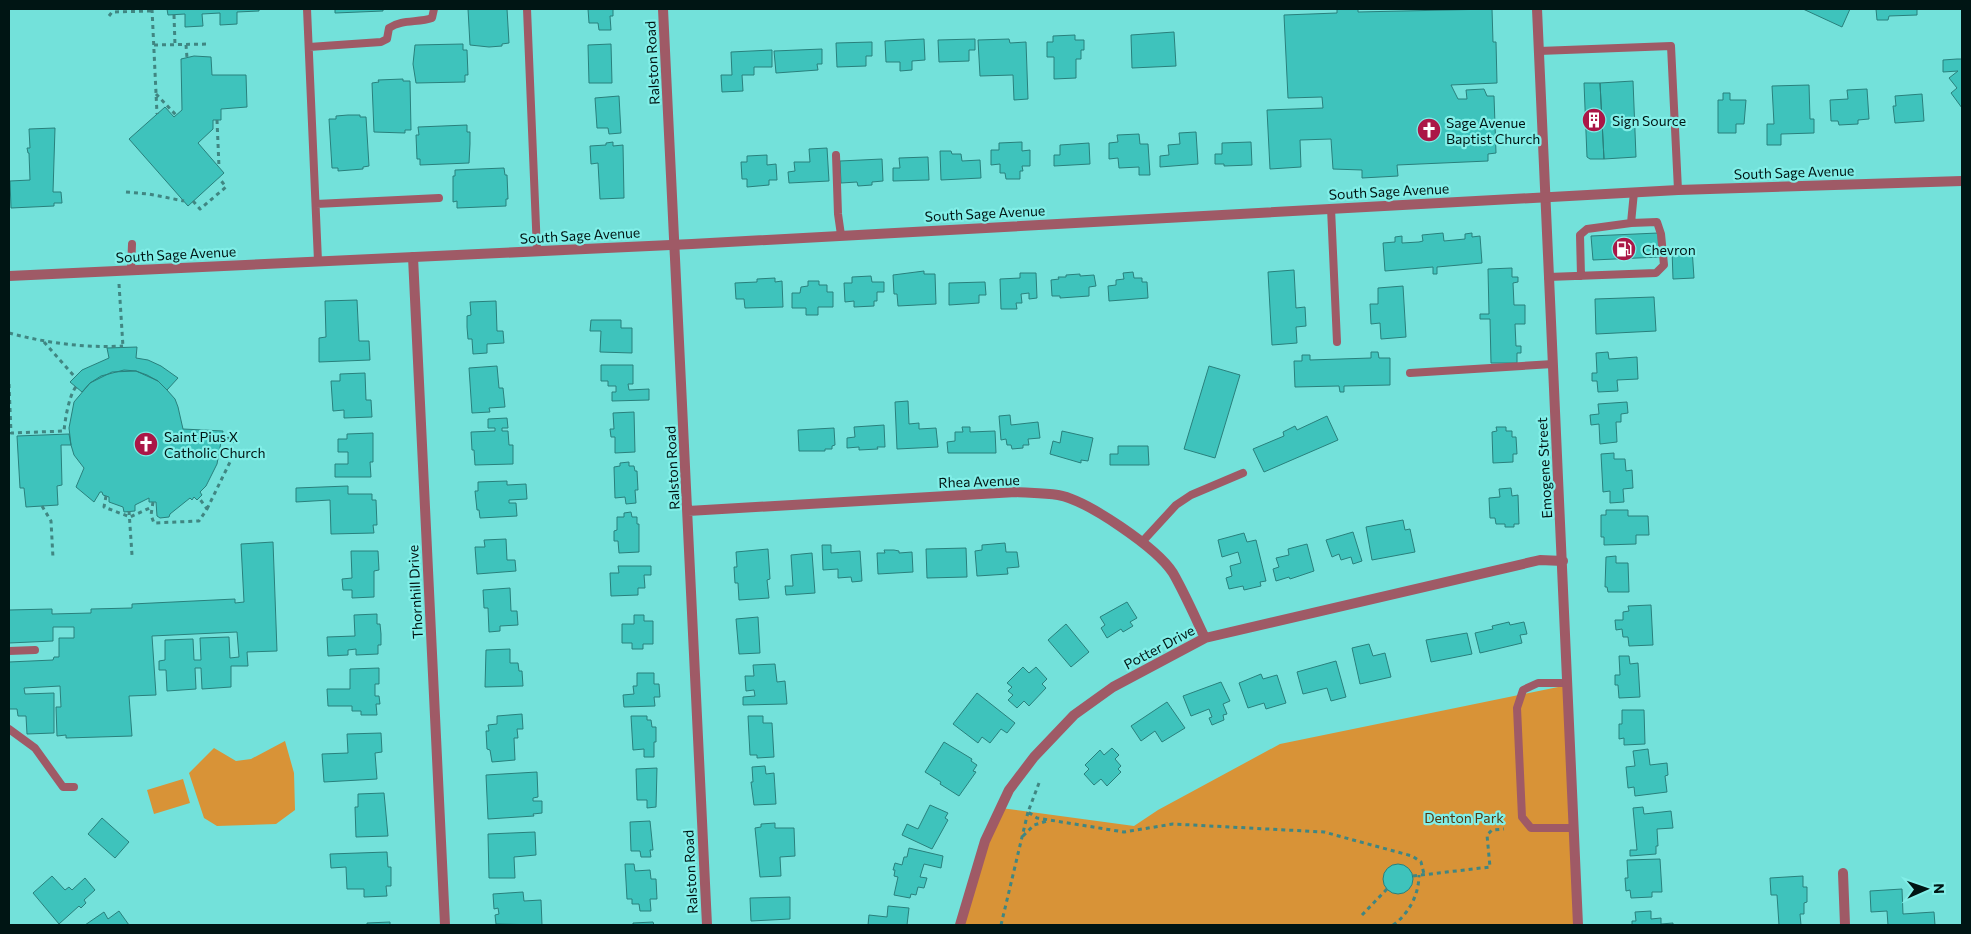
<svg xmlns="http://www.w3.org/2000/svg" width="1971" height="934" font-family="Commissioner,sans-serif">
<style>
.green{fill:#d89337}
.building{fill:#3ec3bc;stroke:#29807c}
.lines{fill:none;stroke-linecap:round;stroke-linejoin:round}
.path{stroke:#408682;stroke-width:3;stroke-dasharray:4 4;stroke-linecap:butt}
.service{stroke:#9f5a66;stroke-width:8}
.minor{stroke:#9f5a66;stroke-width:10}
.tertiary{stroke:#9f5a66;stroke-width:10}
.labels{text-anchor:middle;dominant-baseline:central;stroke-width:4.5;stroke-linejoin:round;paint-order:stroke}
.street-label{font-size:14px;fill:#001514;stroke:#81eee7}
.poi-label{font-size:14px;fill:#001514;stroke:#81eee7;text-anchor:start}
.park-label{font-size:14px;fill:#55360e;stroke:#81eee7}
</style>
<rect width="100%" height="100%" fill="#73e1da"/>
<path class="green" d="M1568,685L1578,925H960L1001,808L1134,826L1158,810L1280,744Z
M285,741L294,773L295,810L276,824L217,826L204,818L189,773L214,748L236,761L251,759Z
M183,779L190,803L154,814L147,790Z"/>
<path class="building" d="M167,9H259V11L237,12V24L220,25V13L202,14L203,26L185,27V14L168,15Z
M335,9H383V11L335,13Z
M468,9H507L509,43L502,44V46L489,47L470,45Z
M588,9H613V16H610L611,30H599L598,23H589Z
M1337,9H1358V12L1492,9L1493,42H1496L1497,83L1451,85L1458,99H1467L1466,90L1484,89L1487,96H1494L1496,153L1488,154V161L1397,165L1398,176L1362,178V170L1333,169L1331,139L1300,140L1301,167L1270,169L1267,110L1323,108L1322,97L1288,98L1284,15L1337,13Z
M1803,9H1850L1842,27Z
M1876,9H1917V15L1889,16L1888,20H1877Z
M1174,32L1176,66L1132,68L1131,35Z
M1075,35V40H1084V50H1081V59H1076V78L1054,79V57H1047V42H1053V36Z
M924,39L925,60L912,61V70L900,71V62H886L885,41Z
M975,39V50H969V61L939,62L938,40Z
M1009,39L1010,43L1026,42L1028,99L1014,100L1013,75L980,76L978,40Z
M872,42V56H866V66L837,67L836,43Z
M463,44V50H467L468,75H465V82L416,83L413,64L415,45Z
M611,44L612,83H589L588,45Z
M822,49V64H817L818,70L776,73L774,51Z
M772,50V67H754V75H742L743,91L722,92L721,75H732L731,52Z
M194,56L211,57L212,75H246L247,107L221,109V120H213V129L198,143L224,173L188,206L129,139L165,107L174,117L182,110L181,59Z
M1957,59H1962V108L1951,93L1957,88L1949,78L1958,71L1943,72V60Z
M403,79V81H410L411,130H405V133L374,132L372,83L379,82L378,80Z
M1633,81L1636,157L1604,159L1600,83Z
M1584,83H1600L1604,159H1590L1587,157Z
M1809,85L1810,119H1814V133L1781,134V145H1767V124H1774L1772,86Z
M1867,89L1869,119L1858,120V124L1839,125L1838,121H1831L1830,100L1848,99L1847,90Z
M1723,93H1730V100H1746L1744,124H1736V133H1718V100H1723Z
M1922,94L1924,121L1895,123L1893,106H1896L1895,96Z
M619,96L621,133L609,134L608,128H597L595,98Z
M348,115H360V117H366L369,166L363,167V169L338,171V168H332L329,119H336V116Z
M467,125V132H470V144L469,163L420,165V159H417L416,135H419L418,127Z
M55,128L53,192H61L62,203H54V206L11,208L10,181L30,180L29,153H28L27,148H30L29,129Z
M1196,132L1198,164L1160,167V156L1169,155L1168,145L1180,144L1179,133Z
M1139,134L1140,144H1148L1150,175H1139V167L1119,168L1118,158L1109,159V143L1118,142L1117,135Z
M613,142V146L623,145L624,198L600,199L598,163L591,164L590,146L606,145V143Z
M1022,142V151L1030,150V166H1022L1023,171H1020V179H1006L1005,173H1000V164L991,165V150H999V143Z
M1251,142L1252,165L1224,166V164H1215V154H1222V143Z
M1089,143L1090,164L1054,166V155H1060V145Z
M827,148L829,181L789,183L788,172L795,171L794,162H810L809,149Z
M940,151H951L952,154H961L962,161L980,160L981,178L941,180Z
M767,155V165L776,164L777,180H769V185L747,187V179H742L741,162H747V156Z
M928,157L929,180L893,181V168H900L899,158Z
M882,159L883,181L872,182V185L858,186L857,182L841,183L840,161Z
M504,168L505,175H507L508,199H506V206L457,208V201L453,202V176H455V170Z
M1443,233L1444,241L1465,239V234L1472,233V237L1480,236L1482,263L1437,267V274H1433V267L1385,271L1383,243L1395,242V237L1402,236V243L1419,242L1423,241L1422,235Z
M1658,233L1659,257L1593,260L1591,236Z
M1692,248L1694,278L1673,279L1672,249Z
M1512,268V277H1518V282L1513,283L1514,305H1525V324H1515L1516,346H1521V353H1517V363H1491L1490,319H1480V314H1489L1488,269Z
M1294,270L1296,308L1305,307L1306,326L1296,327L1297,343L1272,345L1268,272Z
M924,271V274H935L936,304L898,306L897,294H894L893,275Z
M1133,272L1134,278H1142V282H1147L1148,298L1109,301L1108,286L1116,285V280L1124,279L1123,273Z
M1020,273H1036L1037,298L1029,299V293L1021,294L1022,303H1016L1017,309H1001L1000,279L1020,278Z
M1080,274V276L1094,275L1096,286L1089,287V296L1060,298V296H1052L1051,280L1059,279L1058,277H1066V275Z
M871,276L872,282H884V292H877V301H874V306L854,307V301L845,302L844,283H852V277Z
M775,278V282L782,281L783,307L745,308L744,299H736L735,283L757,282V279Z
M808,281H819V285H827V292H833V307H818V315H806V308H792V293H800L801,287L808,286Z
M985,282L986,295H979V303L949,305V283Z
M1403,286L1406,337L1381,339L1380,323L1371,324L1370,304H1378V288Z
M1654,297L1656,331L1596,334L1595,299Z
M357,300L359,341H369L370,360L319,362V338L326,337L325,301Z
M496,301L497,331H503L504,343L487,344V353L473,354L472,339H468L467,327V316L471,315L470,302Z
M591,320H621V328H632V353L600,352L601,331H590Z
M137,347L136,358L148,360L161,366L178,378L167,390L158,381L136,371L112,372L90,383L82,392L70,382L82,370L109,358L107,348Z
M1371,352H1378L1379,358H1390V385L1344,386V392H1340L1339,386L1295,387L1294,361H1302V355H1310V360L1371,358Z
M1608,352L1609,359L1637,357L1638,379L1617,380L1618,391L1598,392L1597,381H1592V373H1597L1596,353Z
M601,365H633V384H628L629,390L649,389V400L612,401V392H616V386H608V381H601Z
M497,366L499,388H503L505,407L489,408L490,412L472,413L469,368Z
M1209,366L1240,375L1215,458L1184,449Z
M124,370L136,371L147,375L158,381L167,390L175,399L178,407L183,429L223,431L217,464L206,486L200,492L202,495L197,500L194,497L192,500L190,498L170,514L169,517L160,518L157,516L156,502H149V498L135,505V511L124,512L123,507L109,502V497L103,495L102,492H100L94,502L76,487L84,468L74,455L71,445L69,428L74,402L90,383L101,376Z
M365,373L366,400H371L372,417L344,418V410L333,411L331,381H340V374Z
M908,401L909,424L919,423V429L936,428L938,447L897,449L895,402Z
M1627,402L1628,413L1621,414V422H1616L1617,442L1600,444L1599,424L1591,425L1590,415L1599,414L1598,404Z
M634,412L635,452L615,453V437H611L610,429H614L613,413Z
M1010,415L1011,425L1038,422L1040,438L1028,439L1029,445H1023V448L1012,449L1011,445H1007L1006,439L1001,440L999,416Z
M1327,416L1338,440L1264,472L1253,449L1284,436L1283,432L1295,426L1297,430Z
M507,418L508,428H502V431H508L509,445H513V464L475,465L474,450H472L471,432L495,431V428H488V419Z
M884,425L885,447H877L878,449L859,450V447L847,448V438L855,437L854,427Z
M962,427H970V432L995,431L996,453H948L947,442L955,441V432H963Z
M1496,427H1506V431H1512V437H1516L1517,454H1513V462L1493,463L1492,432L1497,431Z
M834,428L835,445L832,446V449H825V451H799L798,430Z
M1062,431L1093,438L1088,461L1081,460V463L1050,454L1053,441L1060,443Z
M373,433V462H370L371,477H335V464H348V452H338V439H347V434Z
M69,434L71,445H61L62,485L57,486L58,505L26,507L24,488H20L17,436Z
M1118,446H1148L1149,465H1110V454H1118Z
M1614,453V459H1625L1626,471L1632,470L1633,488L1623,489L1624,502L1610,503V491L1603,492L1601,454Z
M629,462V466H634L635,471H637L638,490H635L636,503L626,504L625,497L615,498L614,467L620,466V463Z
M507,481V485L526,484L527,499L509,500V503H516L517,516L480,518L479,510H477L475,491H478V482Z
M348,486V494H372V500H376L377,525H373L374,533L331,534L330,500L296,502V488Z
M1511,488L1512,496L1518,495L1519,524H1514V527H1505V524H1496L1495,518H1490L1489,498L1500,497L1499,489Z
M1606,510H1628V516H1648L1649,535H1636V544L1604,545V537H1601V515H1606Z
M631,512L632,517H637V524H639V552L619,553L618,541H614V531L617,530V517H624V513Z
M1403,520L1405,530L1410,529L1415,552L1372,560L1366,527Z
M1353,532L1362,561L1353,564L1351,557L1341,560L1339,554L1332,557L1326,540Z
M1244,533L1247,542L1256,540L1266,581L1260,582L1261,586L1244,590L1243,586L1229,589L1226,578L1232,576L1230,566L1241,563L1238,552L1222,557L1218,540Z
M506,539L507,560H515L516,571L477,574L475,547H485L484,540Z
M273,542L277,651L247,652L248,666H231V687L202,689L201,668H195L196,689L167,691L166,670H159V661L165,660V640L193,639L194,660H201L200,638L229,637L230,658L239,657L237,632L152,636L156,695L129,696L132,736L66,738V735L57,736L56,707H61L60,686L24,688L25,694L54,693V733L27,734L26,716H18L17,709H9V662L53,660L54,657H59V638H74V627H53V641L9,643V610L52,609V614L91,613V609L132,608V604L235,599V603L244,602L241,544Z
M1005,543L1006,552H1017L1019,567L1007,568L1008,574L977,576L975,551L982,550V545Z
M1307,544L1314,571L1290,579L1289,577L1276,581L1273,569L1279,567L1276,558L1289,555L1288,549Z
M822,545H831V553L860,551L862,581L852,582L851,577L838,578V569L823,570Z
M966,548L967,577L927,578L926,549Z
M768,549L770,579L767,580L769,598L739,600L738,583H735L734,567H737L736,552Z
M884,550H894L899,551V553L912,552L913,572L878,574L877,553H885Z
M351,551H378L379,570L374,571V597L352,598V590H343L342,579L352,578Z
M812,553L815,593L786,595L785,586H793L791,555Z
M1616,556V563H1628L1629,592H1608L1607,587H1605L1606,557Z
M618,566H651V575H644L645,588H638V595L611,596L610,573H619Z
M510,588L511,611H517L518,625L500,626V631L489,632L488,608H484L483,590Z
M1127,602L1137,618L1130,622L1133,626L1123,632L1121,629L1107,638L1101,628L1105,625L1100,617Z
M1651,605L1653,645L1629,646L1628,637H1623L1622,629L1616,630L1615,620H1623V612L1629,611L1628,606Z
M377,614V624H380L381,634V645H378V654L356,655V649L348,650V655L328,656L327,637L355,636L354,615Z
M634,615H644V621H653V644H643V649H632V643H622V624H634Z
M758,617L760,653L739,654L736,619Z
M1509,622L1510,625L1524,622L1527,634L1520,635L1522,643L1480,653L1475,633L1493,629L1492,626Z
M1066,624L1089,652L1071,667L1048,640Z
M1467,633L1472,654L1431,662L1426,640Z
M1369,644L1373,656L1385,653L1391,677L1360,684L1352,648Z
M510,649V663H518L519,671H522L523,686L485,687L486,650Z
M1619,656H1629L1630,664L1638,663L1640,697L1619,698L1618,685H1615V675H1620Z
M1336,661L1346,697L1331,701L1327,688L1303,694L1297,672Z
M775,664L777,682L785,681L787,704L743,705V697L755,696L754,690L746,691L745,676H754L753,665Z
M1023,667L1029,673L1036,667L1047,679L1042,684L1046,688L1029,706L1024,701L1017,708L1008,700L1013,695L1008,691L1012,687L1007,683Z
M379,668V684H375V696H379L380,704H376L377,715H361V711H352V706H328L327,689H350V669Z
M637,673H654V684H659L660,697H654L655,706L624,707L623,695L634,694L633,686H637Z
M1261,674L1263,679L1277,675L1286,703L1266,709L1264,703L1248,708L1239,683Z
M1221,682L1230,701L1223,704L1227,714L1223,715L1224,720L1212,725L1209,718L1212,717L1209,709L1191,716L1183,696Z
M977,693L1015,723L1007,733L1001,729L990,743L982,737L978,743L953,724Z
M1167,702L1185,728L1162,742L1155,731L1141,741L1131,726Z
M1622,710H1644L1645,744L1624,745V738L1619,739V724H1622Z
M522,714L523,729H517L518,738H514L515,760L492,762L490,750L487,749L486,731H489L488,725L497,724V716Z
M631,716H647V720H651L652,727H656V742H654V757H644V749L633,750Z
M748,716H763V723H772L774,757L757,758V755H750Z
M381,733L382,752L375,753L377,779L324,782L322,754L348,753L347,734Z
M944,742L972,759L971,761L977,765L973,771L976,772L959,796L940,784L941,782L925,772Z
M1112,748L1119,755L1115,759L1121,766L1118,769L1121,772L1107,786L1101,779L1094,785L1084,774L1089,769L1085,765L1100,750L1104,755Z
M1648,749L1650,765L1667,763L1668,775L1665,776L1667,792L1635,796L1634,787L1628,788L1626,767L1635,766L1633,751Z
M765,766L766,774L774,773L776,804L754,805L751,782H753L752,767Z
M657,768L656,807L647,808V800H637L636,769Z
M537,772L538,797L533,798V801H542V813L533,814L534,816L488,819L486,775Z
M384,793L388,836L356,837L355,807H358V794Z
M930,805L948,813L945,818L948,820L932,849L902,835L907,824L918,829Z
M1643,807L1644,814L1671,811L1673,828L1657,829L1658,846H1656V854L1630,856V850H1637L1633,808Z
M102,818L129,842L115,858L88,834Z
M650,821L653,850H650L651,857H641L640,851H631L630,822Z
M775,823V828H794L795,856L780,857L781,876L760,877L755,828L761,827V824Z
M535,832L536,855L514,857L515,878H489L488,834Z
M909,848L943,856L941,868L924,864L920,877L927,878L924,888L918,887L916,895L911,894L910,898L894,895L898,877L894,876L895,870H893L895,863L902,865L904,857H907Z
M387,852L388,867H391V886H386L387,896L364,897V889H347L346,867L331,868L330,854Z
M1660,859L1662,892H1652V897L1631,898L1630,890L1626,891L1625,878H1628L1627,860Z
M1383 879a15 15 0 1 1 30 0a15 15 0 1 1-30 0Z
M625,864H634L635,871L650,870L651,879H656L657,899H650L651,911H640L639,904H632V899H627Z
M52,876L65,890L69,887L72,890L85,878L95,890L84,900L86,903L81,908L79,906L59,924L33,893Z
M1803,876V887H1807V902L1804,903V914H1800L1801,925H1779L1777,895H1771L1770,878Z
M1902,889L1903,914L1934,912L1935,925H1888L1887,911L1871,912L1870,891Z
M523,892L524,901L541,900L542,925L496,924L495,915L499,914L498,908L494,909L493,894Z
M790,897V919L751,921L750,898Z
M888,906L909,908L907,925H868L869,915L887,917Z
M119,911L129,925H85L104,912L108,919Z
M1651,911V919L1661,918V924L1673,923V925H1632V921H1636L1635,912Z
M390,922V925H367V923Z
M653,922L654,925H633V923Z"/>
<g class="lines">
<path class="path" d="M152,9L157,114
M174,15L175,45
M109,16L112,12L152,11
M154,45L209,44
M186,45L187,58
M156,94L176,115
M217,120L219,167
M126,192L149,194L184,201
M193,201L200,209L226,187L219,178
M119,284L123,347
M9,333C47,343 83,348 123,346
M44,342L75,377
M9,384L11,433L64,431C65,420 69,395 76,387
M106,496L104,507L130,517L152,507
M153,502L151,515L154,523L199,521L207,509L199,498
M42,506L51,521L53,558
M207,509L230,462L233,438L223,439
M129,511L132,555
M1039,783L1028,812L1037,818L1124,832L1173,824L1324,832L1412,856L1421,862L1424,874
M1023,836L1034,825L1047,821
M1413,876L1490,867L1487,835L1492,830L1504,829
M1362,915L1387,889
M1001,925L1028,812
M1393,925C1409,914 1419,894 1419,875"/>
<path class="service" d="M307,9L318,261
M527,9L537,251
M309,47L381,42L387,39L389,28C402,19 418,23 432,18L434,9
M1539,51L1671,46L1678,190
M836,155L838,214L841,235
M316,204L439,198
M1331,208L1337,342
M131,270L132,244
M1581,276L1580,235L1587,229L1631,223
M1548,277L1656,273L1664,265L1661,234L1657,222L1631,223L1634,192
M1410,373L1553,364
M1142,542L1176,505L1191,495L1243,473
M9,651L35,650
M1567,683H1538L1523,690L1517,708L1522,817L1531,828H1573
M9,729L35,748L63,787H74"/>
<path class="minor" d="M663,9L707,925
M1537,9L1578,925
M413,257L445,925
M688,511L1016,492C1030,493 1044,493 1058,495C1087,500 1157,548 1173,573C1185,594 1195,617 1205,638
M1843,873L1845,925
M960,925L985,841L1009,790L1034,757L1074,715L1113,687L1205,638L1540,560L1563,561"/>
<path class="tertiary" d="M9,276L692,244L1678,190L1962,181"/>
</g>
<defs>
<g id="building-disc" transform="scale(1.25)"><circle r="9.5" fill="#ab1747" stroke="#81eee7"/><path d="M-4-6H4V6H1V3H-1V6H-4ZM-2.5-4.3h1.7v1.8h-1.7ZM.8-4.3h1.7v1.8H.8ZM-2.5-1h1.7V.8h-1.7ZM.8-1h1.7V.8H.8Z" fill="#fff"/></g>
<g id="church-disc" transform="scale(1.25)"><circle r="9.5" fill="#ab1747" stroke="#81eee7"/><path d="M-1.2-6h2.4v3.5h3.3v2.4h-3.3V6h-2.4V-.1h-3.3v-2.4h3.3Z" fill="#fff"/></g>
<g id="fuel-disc" transform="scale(1.25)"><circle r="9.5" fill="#ab1747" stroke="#81eee7"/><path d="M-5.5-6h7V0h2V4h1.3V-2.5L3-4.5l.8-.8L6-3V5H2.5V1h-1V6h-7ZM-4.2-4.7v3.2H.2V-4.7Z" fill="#fff"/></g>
</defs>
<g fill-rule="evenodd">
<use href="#building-disc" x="1594" y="120"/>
<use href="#church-disc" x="1429" y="130"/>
<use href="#fuel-disc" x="1624" y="249"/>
<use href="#church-disc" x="146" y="444"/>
</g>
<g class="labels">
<g class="street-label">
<text transform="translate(652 63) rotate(-93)">Ralston Road</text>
<text transform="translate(1794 172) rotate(-2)">South Sage Avenue</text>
<text transform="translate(1389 191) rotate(-3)">South Sage Avenue</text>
<text transform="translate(985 213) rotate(-3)">South Sage Avenue</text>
<text transform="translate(580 235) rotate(-3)">South Sage Avenue</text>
<text transform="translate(176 254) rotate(-3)">South Sage Avenue</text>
<text transform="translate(672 468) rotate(-93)">Ralston Road</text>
<text transform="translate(1544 468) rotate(-93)">Emogene Street</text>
<text transform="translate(979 481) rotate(-2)">Rhea Avenue</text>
<text transform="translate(415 592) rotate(-93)">Thornhill Drive</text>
<text transform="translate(1159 647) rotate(-28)">Potter Drive</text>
<text transform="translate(690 872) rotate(-93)">Ralston Road</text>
</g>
<g class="poi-label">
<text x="1612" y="120">Sign Source</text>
<text x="1446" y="122">Sage Avenue<tspan x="1446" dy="16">Baptist Church</tspan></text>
<text x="1642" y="249">Chevron</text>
<text x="164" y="436">Saint Pius X<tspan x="164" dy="16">Catholic Church</tspan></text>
</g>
<g class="park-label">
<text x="1464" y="817">Denton Park</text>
</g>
</g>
<rect width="1971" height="934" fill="none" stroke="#001514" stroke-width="20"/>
<g transform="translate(1926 889) rotate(88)" stroke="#81eee7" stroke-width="4" paint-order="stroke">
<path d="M0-4L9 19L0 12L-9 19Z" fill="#001514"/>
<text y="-8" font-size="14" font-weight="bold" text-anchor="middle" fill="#001514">N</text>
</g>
</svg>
